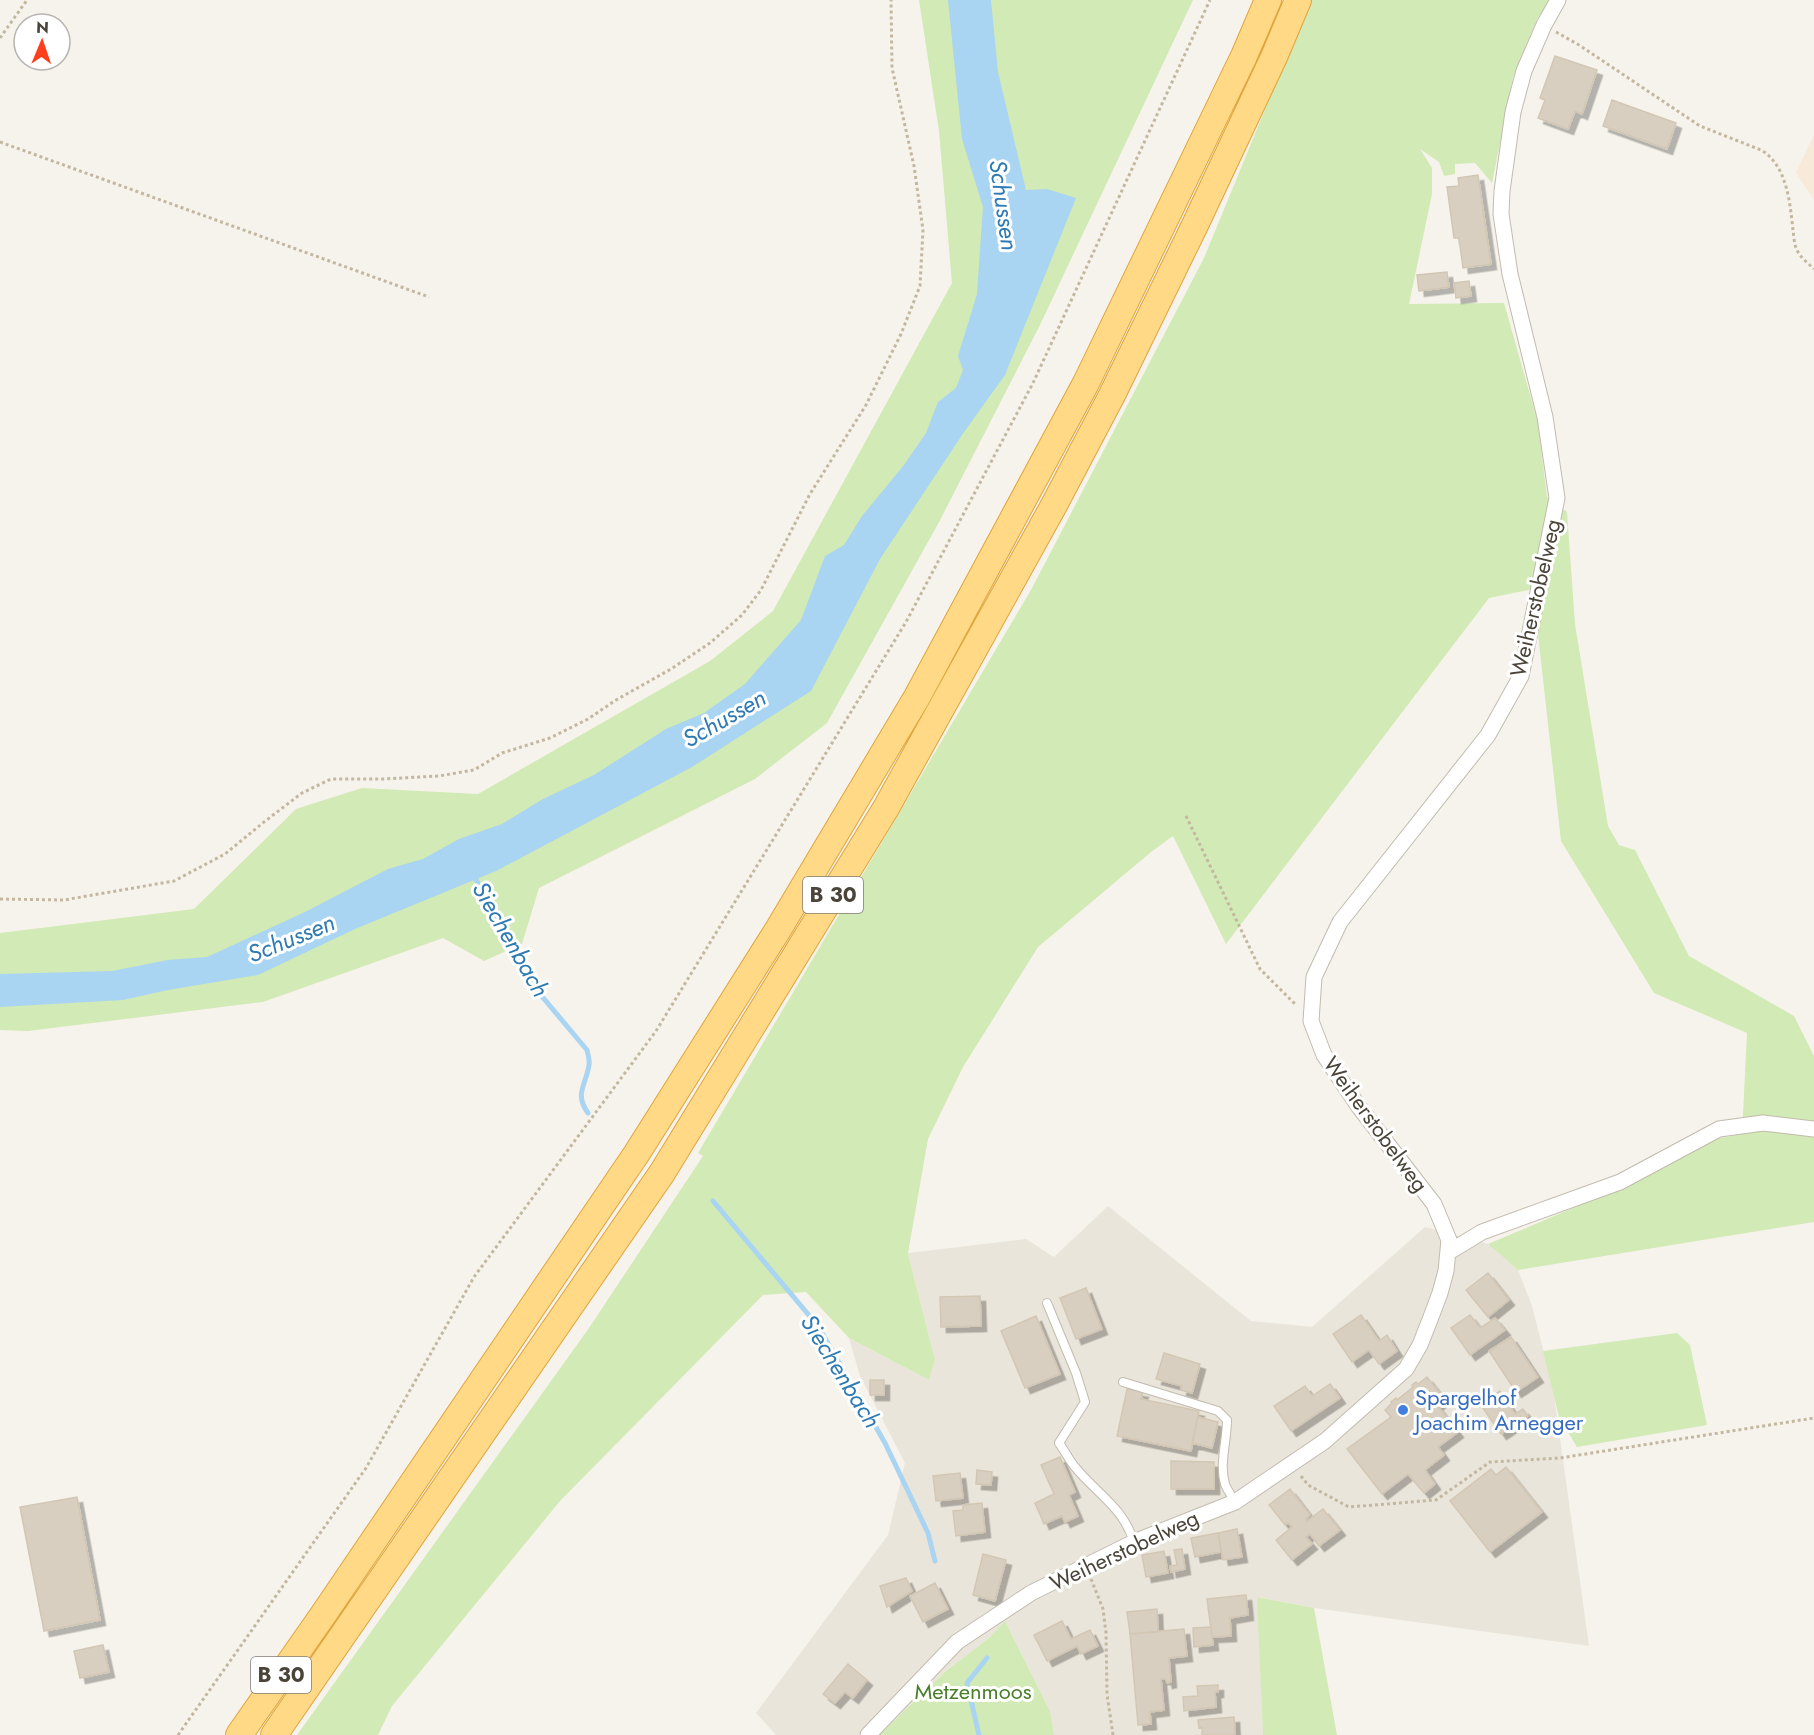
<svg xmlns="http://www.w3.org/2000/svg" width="1814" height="1735" font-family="Jost,sans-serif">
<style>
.residential{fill:#eae5da}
.commercial{fill:#f7ead8}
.green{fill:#d2eab5}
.water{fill:#a9d4f2}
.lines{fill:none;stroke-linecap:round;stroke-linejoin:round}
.stream{stroke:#a9d4f2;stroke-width:5}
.building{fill:#d8cfc1;stroke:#d3c7b4;stroke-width:1.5;filter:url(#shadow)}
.service-casing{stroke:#c2bbae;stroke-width:10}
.minor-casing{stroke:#c2bbae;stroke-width:17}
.trunk-casing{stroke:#e0a43c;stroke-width:28}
.path{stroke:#c4b79f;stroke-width:3;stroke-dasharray:3 3;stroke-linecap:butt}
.service{stroke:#fff;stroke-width:8}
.minor{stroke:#fff;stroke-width:15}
.trunk{stroke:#ffd985;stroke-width:26}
.shop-dot{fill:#3f7fe0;stroke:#fff;stroke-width:2}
.labels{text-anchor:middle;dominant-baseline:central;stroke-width:6;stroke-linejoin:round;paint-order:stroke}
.shield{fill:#fff;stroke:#817c74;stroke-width:1.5}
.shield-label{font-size:21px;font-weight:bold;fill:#4b4439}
.street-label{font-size:22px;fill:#4b4439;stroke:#fff}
.shop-label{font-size:22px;fill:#366cbe;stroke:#fff;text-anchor:start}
.park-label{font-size:22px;fill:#4a7f2a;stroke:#fff}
.water-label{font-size:24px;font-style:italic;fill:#2e7ab2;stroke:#fff}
</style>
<defs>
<filter id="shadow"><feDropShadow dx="5.5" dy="5.5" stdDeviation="0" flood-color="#0004"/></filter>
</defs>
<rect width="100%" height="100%" fill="#f6f3ec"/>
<path class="residential" d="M1108,1206L1251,1321L1312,1327L1425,1227L1488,1244L1518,1270L1532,1306L1553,1388L1589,1646L1314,1608L1258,1597L1263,1735H1054L1050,1711L1005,1621L989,1638L946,1671L879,1735H776L756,1713L888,1535L905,1463L860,1376L849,1338L929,1380L935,1360L908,1253L1026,1239L1054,1257Z"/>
<path class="commercial" d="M1814,135V200L1796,173Z"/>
<path class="green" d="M919,0H1193L1040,325L938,524L827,723L755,779L539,888L522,944L484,961L443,938L263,1002L28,1031L0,1030V933L194,909L296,809L362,788L478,794L710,661L773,611L952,283L939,131Z
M1310,0H1550L1537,19L1513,77L1492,183L1475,163L1455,164V174L1444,176L1439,162L1420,149L1432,168V194L1409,304L1504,303L1538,423L1547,497L1567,512L1575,624L1608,826L1619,845L1635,850L1689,956L1794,1016L1814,1056V1222L1518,1270L1488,1244L1625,1186L1715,1139L1742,1134L1747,1033L1654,993L1561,841L1533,589L1489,598L1226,944L1173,836L1151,852L1038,947L963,1067L928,1139L908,1253L935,1360L929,1380L849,1338L806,1292L763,1295L560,1501L392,1706L378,1735H297L589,1328L703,1156L698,1153L1031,590L1204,258Z
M1677,1333L1690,1345L1707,1425L1577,1447L1559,1417L1543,1351Z
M1257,1597L1314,1608L1337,1735H1263Z
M1005,1621L1050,1711L1054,1735H879L946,1671L989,1638Z"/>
<path class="water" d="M948,0H991L998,72L1026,190L1047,189L1076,198L1005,375L964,432L880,559L811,691L692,767L496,871L355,929L258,975L168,990L123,1000L0,1007V974L112,971L168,960L207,957L305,912L388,869L423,859L459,839L502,824L543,799L594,775L666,729L704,713L745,684L801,620L825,556L844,545L862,516L904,465L926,433L938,402L956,388L963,370L958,356L977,294L983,207L962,139Z"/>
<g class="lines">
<path class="stream" d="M473,874L529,981L587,1050C588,1055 590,1060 589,1065C586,1085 574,1094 588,1113
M713,1201L818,1326L885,1443L928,1533L935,1561
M979,1735L967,1683L987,1658"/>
</g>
<path class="building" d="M1555,56L1597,70L1582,114L1575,111L1568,129L1538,118L1545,100L1540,98Z
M1612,100L1676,123L1667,149L1603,126Z
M1478,175L1491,264L1463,268L1459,238H1454L1447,187L1459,186L1458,178Z
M1447,272L1449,287L1419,291L1417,275Z
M1469,281L1471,296L1456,298L1454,283Z
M1488,1273L1509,1300L1488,1317L1466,1290Z
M1086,1288L1102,1329L1076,1339L1060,1298Z
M980,1296L981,1326L941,1327L940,1297Z
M1361,1315L1379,1341L1387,1335L1397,1351L1379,1364L1369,1350L1352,1362L1333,1334Z
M1470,1315L1480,1328L1495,1318L1505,1330L1470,1355L1451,1328Z
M1036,1316L1060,1374L1025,1388L1001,1331Z
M1511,1337L1538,1377L1516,1392L1489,1351Z
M1164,1353L1200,1364L1192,1393L1181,1390L1182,1386L1156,1379Z
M1427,1377L1444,1399L1437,1405L1458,1432L1438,1447L1444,1455L1425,1470L1435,1484L1424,1493L1408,1474L1382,1494L1347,1449L1391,1417L1385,1410L1392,1403L1391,1402L1396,1398L1397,1400L1413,1387L1412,1385L1416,1382L1418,1384Z
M870,1380H884V1395H870Z
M1330,1384L1340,1398L1291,1431L1274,1406L1305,1386L1312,1396Z
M1127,1389L1143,1392L1141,1399L1199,1411L1191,1451L1117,1436Z
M1500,1391L1515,1414L1523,1409L1528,1416L1501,1434L1480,1404Z
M1198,1417L1218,1422L1212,1448L1192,1443Z
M1060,1457L1075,1492L1069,1495L1078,1516L1065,1522L1062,1516L1044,1524L1035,1503L1054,1494L1041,1465Z
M1171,1461L1214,1462V1489H1171Z
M1506,1467L1542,1512L1490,1552L1450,1501L1491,1469L1496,1475Z
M977,1470L992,1472L991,1485L976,1484Z
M960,1473L963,1498L936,1501L933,1476Z
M1290,1489L1310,1515L1306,1519L1307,1521L1323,1509L1340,1530L1319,1546L1310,1534L1306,1537L1312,1544L1292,1560L1276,1540L1292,1527L1288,1523L1285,1525L1269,1505Z
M77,1497L100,1620L44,1631L20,1507Z
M982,1503L985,1532L956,1536L953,1511L963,1510V1505Z
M1237,1529L1242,1557L1223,1560L1218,1533Z
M1218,1533L1221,1552L1195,1557L1191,1538Z
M1182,1549L1185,1569L1171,1572L1170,1566L1177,1565L1174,1550Z
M1164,1551L1168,1573L1146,1577L1142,1555Z
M983,1554L1006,1560L995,1601L973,1595Z
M906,1578L912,1591L887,1607L880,1586Z
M935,1583L948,1609L923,1622L910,1596Z
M1246,1595L1248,1615L1230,1618L1231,1636L1212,1637L1207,1599Z
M1157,1609L1158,1632L1130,1634L1127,1612Z
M1062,1621L1071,1639L1090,1630L1098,1646L1081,1654L1077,1646L1047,1661L1034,1635Z
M1211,1627L1213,1645L1194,1647L1193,1628Z
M1184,1629L1187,1656L1169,1658L1171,1682L1167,1683L1166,1679H1161L1164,1710L1150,1712L1151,1724L1138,1725L1130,1634Z
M103,1645L109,1672L80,1678L74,1651Z
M848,1664L867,1680L853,1698L845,1692L835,1703L823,1694Z
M1218,1685V1692H1215L1216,1707L1184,1711L1183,1697L1198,1696L1197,1686Z
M1234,1717L1235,1735H1202V1727L1199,1728L1198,1720Z"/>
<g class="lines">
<g class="service-casing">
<path id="service" d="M1047,1303L1076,1373L1085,1402L1059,1443C1065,1451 1069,1460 1075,1467C1096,1493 1123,1507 1134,1542
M1123,1382L1218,1411L1227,1420C1227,1441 1219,1464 1225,1484C1227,1490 1232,1496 1235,1502"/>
</g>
<g class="minor-casing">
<path id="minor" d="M1449,1252L1482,1232L1620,1182L1719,1129L1763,1123L1814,1129
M868,1735L957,1642L1031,1593L1134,1542L1235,1502L1325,1441L1406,1369L1420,1345L1431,1317L1440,1293L1446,1271L1449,1240L1434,1204L1359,1107L1324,1055L1311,1021L1314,977L1340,922L1488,735L1521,676L1557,498L1545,417L1510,274L1501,214L1502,191L1513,112L1524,71L1544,25L1558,0"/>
</g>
<g class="trunk-casing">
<path id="trunk" d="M239,1735L323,1615L637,1153L779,928L917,697L1086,383L1244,56L1268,0
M274,1735L662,1173L886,808L1053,507L1112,395L1195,225L1274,57L1298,0"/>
</g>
<path class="path" d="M1556,32L1579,45L1700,126L1761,150C1787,165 1790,203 1793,230C1794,237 1794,246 1798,252C1802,259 1809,264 1814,269
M0,38L27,0
M0,142L429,297
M1186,816L1260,969L1295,1004
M0,899L64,900L174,881L225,854L264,822L302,793L331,779H383L439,776L474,770L502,753L550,738L588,719L616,700L671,669L710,643L742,615L761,590L810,494L866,405L901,334L920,286L923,230L914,166L892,68L891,0
M1301,1476L1308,1485L1349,1507L1436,1500L1490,1462L1560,1458L1814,1418
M1091,1579L1103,1609L1106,1633L1107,1694L1113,1735
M178,1735L366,1468L474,1277L656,1031L906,622L1033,383L1210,0"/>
<use href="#service" class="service"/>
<use href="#minor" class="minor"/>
<use href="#trunk" class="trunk"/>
</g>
<circle class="shop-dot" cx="1403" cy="1410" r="6"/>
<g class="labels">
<g class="shield">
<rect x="803" y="877" width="60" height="36" rx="4.5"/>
<rect x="251" y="1657" width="60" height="36" rx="4.5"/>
</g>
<g class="shield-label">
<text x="833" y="895">B 30</text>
<text x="281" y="1675">B 30</text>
</g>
<g class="street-label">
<text transform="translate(1535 598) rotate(-77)">Weiherstobelweg</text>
<text transform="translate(1376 1124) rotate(54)">Weiherstobelweg</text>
<text transform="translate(1124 1550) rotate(-25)">Weiherstobelweg</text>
</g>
<g class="shop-label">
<text x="1415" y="1397">Spargelhof<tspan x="1415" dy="25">Joachim Arnegger</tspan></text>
</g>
<g class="park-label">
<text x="973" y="1691">Metzenmoos</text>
</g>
<g class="water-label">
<text transform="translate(1004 205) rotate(82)">Schussen</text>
<text transform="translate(724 718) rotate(-30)">Schussen</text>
<text transform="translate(291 938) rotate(-22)">Schussen</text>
<text transform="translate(511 939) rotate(60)">Siechenbach</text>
<text transform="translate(841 1371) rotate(58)">Siechenbach</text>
</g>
</g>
<g transform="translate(42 42) rotate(2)"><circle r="28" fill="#ffffff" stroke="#b7b4b0" stroke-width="1.5"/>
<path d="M0-4.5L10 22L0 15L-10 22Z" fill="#fc3f1d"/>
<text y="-9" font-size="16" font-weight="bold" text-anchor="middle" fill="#4b4439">N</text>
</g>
</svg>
